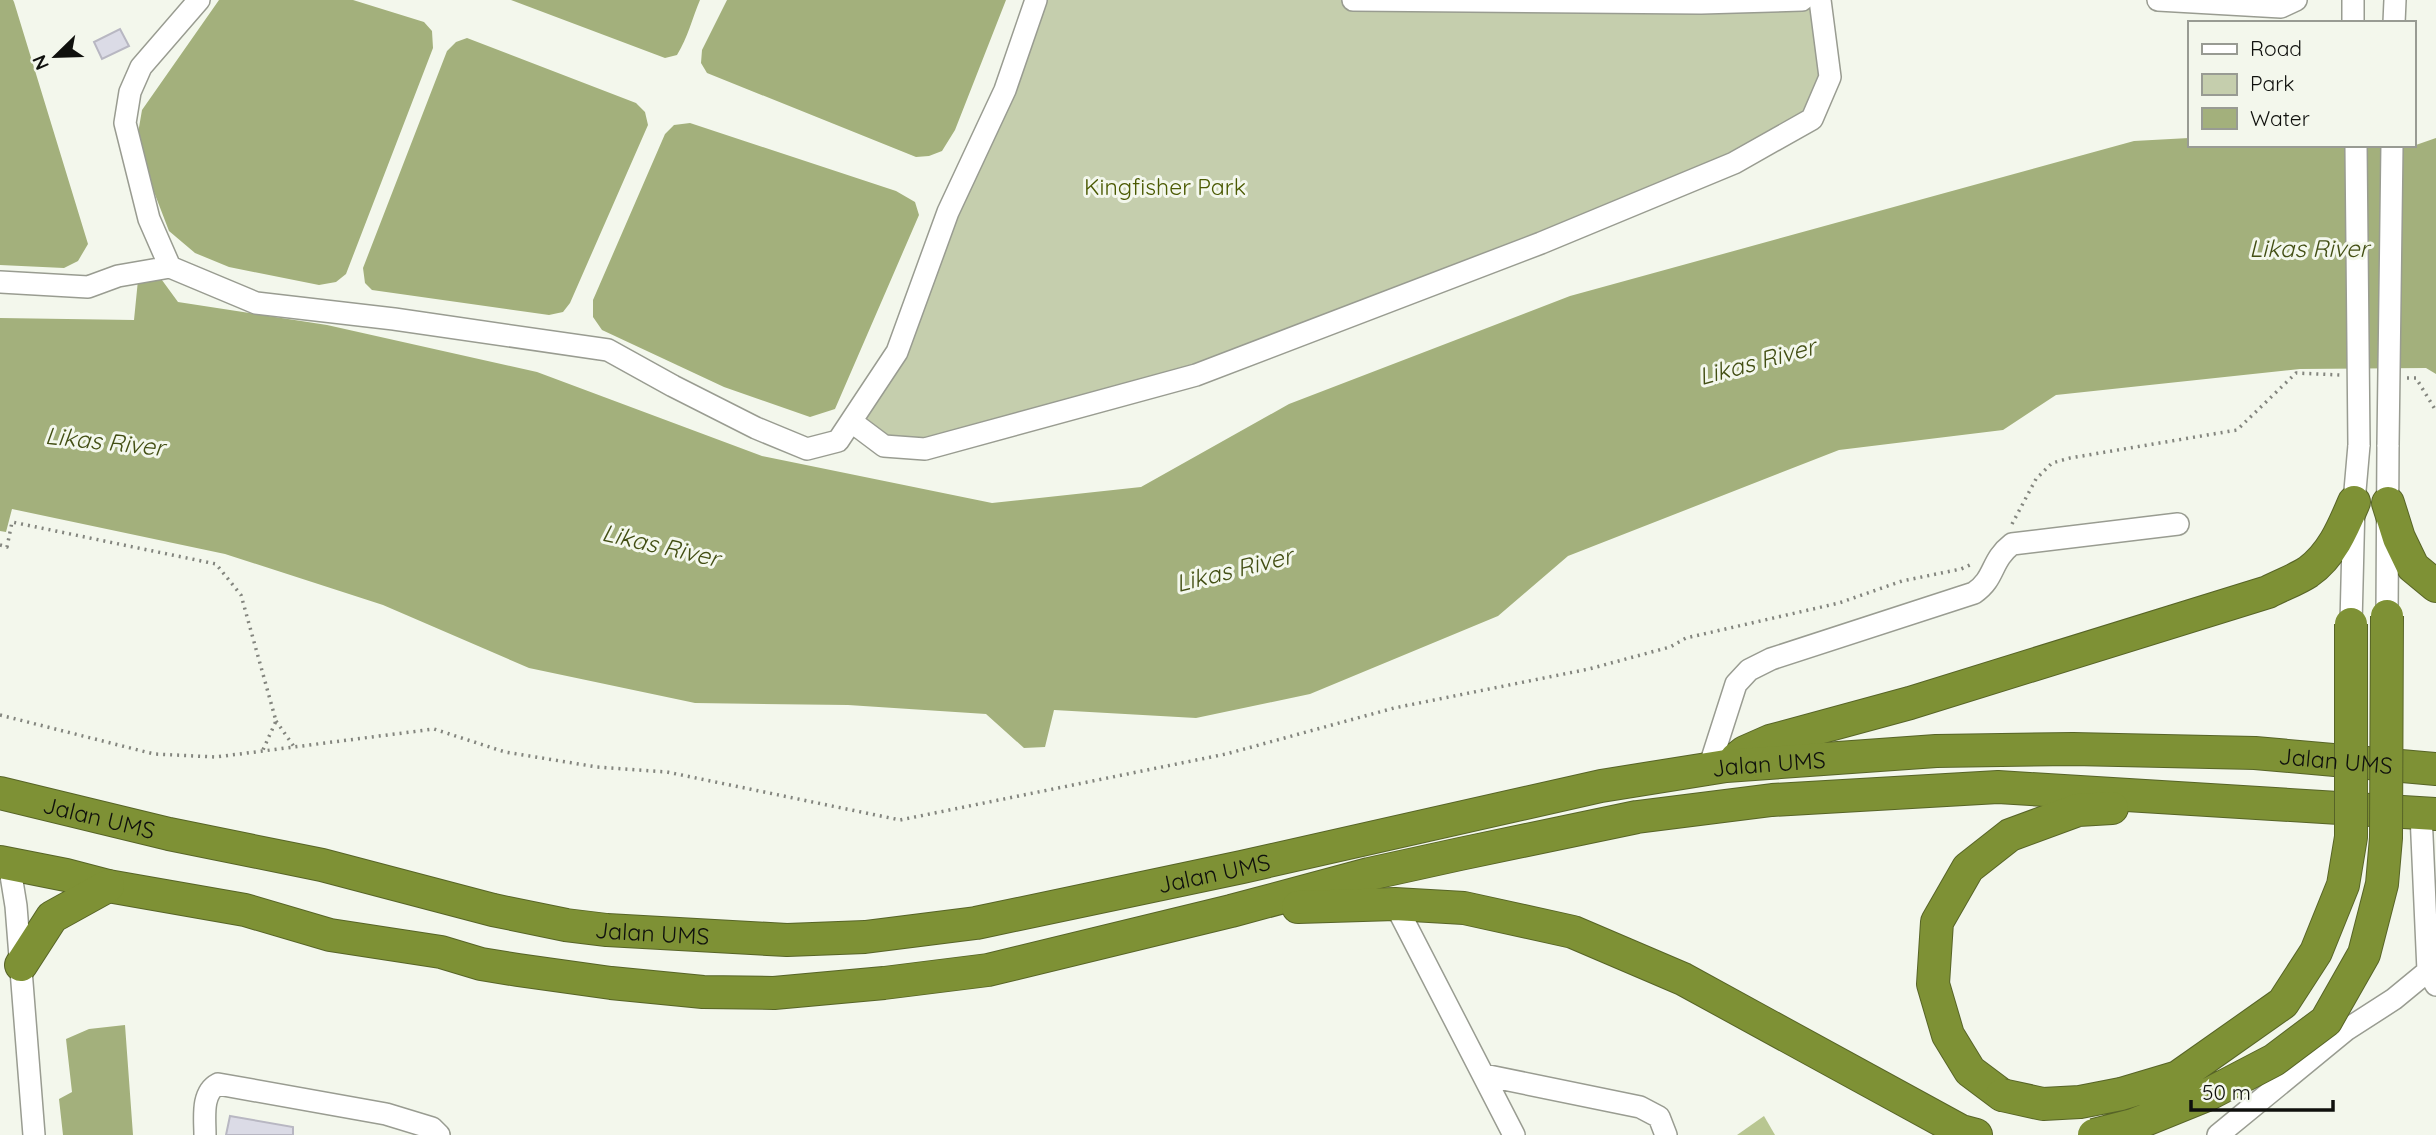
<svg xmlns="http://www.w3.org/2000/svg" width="2436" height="1135" font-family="Quicksand,sans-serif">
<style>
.green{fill:#c5cead}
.forest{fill:#b8c691}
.water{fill:#a3b07c}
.building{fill:#dbdbe6;stroke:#b8b7c2;stroke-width:2}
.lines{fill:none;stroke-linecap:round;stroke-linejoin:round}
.minor-casing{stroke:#999c91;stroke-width:24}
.highway-casing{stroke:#576427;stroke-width:34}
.path{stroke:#83857e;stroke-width:3.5;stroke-dasharray:2 5;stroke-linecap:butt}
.minor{stroke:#fff;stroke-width:21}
.highway{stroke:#7e9135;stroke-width:32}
.minor-bridge-casing{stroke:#999c91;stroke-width:24;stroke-linecap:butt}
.highway-bridge-casing{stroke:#576427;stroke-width:34;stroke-linecap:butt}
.minor-bridge{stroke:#fff;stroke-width:21}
.highway-bridge{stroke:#7e9135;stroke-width:32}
.labels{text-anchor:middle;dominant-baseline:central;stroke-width:6;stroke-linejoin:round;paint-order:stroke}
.park-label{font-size:23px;fill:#4b5a03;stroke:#f3f7ec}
.street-label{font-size:23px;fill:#0f100d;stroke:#f3f7ec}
.water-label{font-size:24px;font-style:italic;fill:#434f14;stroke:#f3f7ec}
</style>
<rect width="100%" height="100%" fill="#f3f7ec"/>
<path class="green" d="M1036,0H1820L1830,77L1812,119L1345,317L961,438L884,446L852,422L897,352Z"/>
<path class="forest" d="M1764,1116L1775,1135H1737Z"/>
<path class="water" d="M0,0H13L14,2L88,244L78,261L64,268L0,265Z
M219,0H353L424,22L432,31L433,48L346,274L336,282L319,285L229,267L195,253L169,231L136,145L142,110Z
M511,0H700C692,19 688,37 677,55L665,58Z
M727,0H1006L955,130L942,151L929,156L916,157L707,73L701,63L702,50Z
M467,38L636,103L645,112L648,125L570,303L563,312L549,315L372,290L365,283L363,268L447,51L456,42Z
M690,123L896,191L915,202L919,215L835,409L810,417L724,387L602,330L593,317V300L665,134L674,125Z
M2189,138V145L2413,146L2436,138V374L2426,368L2300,369L2056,395L2003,430L1839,450L1568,556L1498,616L1310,694L1196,718L1054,710L1045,747L1024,748L986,714L848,705L695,703L529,668L383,605L225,554L12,509L6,532L0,531V318L134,320L138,280L159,276L178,302L327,325L537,372L762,456L992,503L1141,487L1289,404L1570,296L2134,141Z
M125,1025L133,1135H63L59,1099L72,1092L66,1039L89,1029Z"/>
<path class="building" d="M120,29L129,46L102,59L94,42Z
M230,1116L293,1127V1135H226Z"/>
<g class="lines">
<g class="minor-casing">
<path id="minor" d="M1353,0L1701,3L1802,0
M2158,0L2281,7L2296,0
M2353,0V23
M2394,23L2395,0
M170,267L149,219L125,123L130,92L141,67L199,0
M0,282L88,287L118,276L170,267L256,303L394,319L608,350L673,386L756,428L807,449L838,441L897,352L948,212L1005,90L1036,0
M852,422L884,446L925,449L1196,375L1541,243L1734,163L1812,119L1830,77L1820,0
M2387,616L2388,445
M2351,624L2354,502L2359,445
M1709,768L1736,684L1749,670L1771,659L1974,593C1996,578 1990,561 2012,544L2178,524
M2421,814L2428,971L2436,985
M9,863L16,906L34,1135
M1395,904L1514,1135
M1484,1075L1640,1107L1659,1117L1666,1135
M205,1135C205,1118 201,1093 218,1084L386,1114L432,1128L439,1135
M2218,1135L2346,1030L2394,999L2428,971"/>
</g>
<g class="highway-casing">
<g id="highway">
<path d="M2388,503L2399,538L2413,567L2436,586"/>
<path d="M1736,759L1745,752L1770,741L1910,703L2268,592C2281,585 2296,580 2308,572C2332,555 2343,528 2354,502"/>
<path id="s1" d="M0,793L169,834L322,865L493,910L566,925L607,930L787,940L865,937L976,923L1242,867L1601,786L1726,766L1936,751L2073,749L2255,753L2436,769"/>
<path d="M0,862L66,875L108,886L245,910L330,935L441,952L481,964L518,970L611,983L703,992L774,993L884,983L988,970L1231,911L1369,874L1460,854L1637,817L1772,800L1998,787L2436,814"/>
<path d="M1298,907L1395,904L1464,908L1573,932L1683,979L1961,1131L1976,1135"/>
<path d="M21,965L52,917L108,886"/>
<path d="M2002,1095L1970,1071L1948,1035L1933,984L1937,922L1968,868L2010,835L2078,810L2112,808"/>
</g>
</g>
<path class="path" d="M2407,378H2416L2436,411
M2012,524L2036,479L2052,463L2070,458L2237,430L2296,373L2340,375
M0,545L7,547L12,522L216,564L241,595L276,721L262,752
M0,715L154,754L216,757L434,729L505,752L597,767L667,772L900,820L1226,754L1394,708L1589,669L1670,647L1686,638L1839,603L1902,581L1961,569L1972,564
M276,721L295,748"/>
<use href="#minor" class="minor"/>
<use href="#highway" class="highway"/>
<g class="minor-bridge-casing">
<path id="minor-bridge" d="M2356,145L2359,445
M2388,445L2392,145"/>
</g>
<g class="highway-bridge-casing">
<path id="highway-bridge" d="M2002,1095L2043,1104L2080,1102L2121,1094L2178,1077L2283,1003L2316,952L2343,885L2351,837V624
M2094,1135L2133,1125L2207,1095L2274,1060L2326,1021L2364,954L2382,884L2386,838L2387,616"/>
</g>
<use href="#minor-bridge" class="minor-bridge"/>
<use href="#highway-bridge" class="highway-bridge"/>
</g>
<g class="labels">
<g class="park-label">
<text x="1165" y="186">Kingfisher Park</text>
</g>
<g class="street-label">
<text stroke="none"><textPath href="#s1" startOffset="2370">Jalan UMS</textPath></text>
<text stroke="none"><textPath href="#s1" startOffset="1802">Jalan UMS</textPath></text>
<text stroke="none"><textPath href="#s1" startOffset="102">Jalan UMS</textPath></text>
<text stroke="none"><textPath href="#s1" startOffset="1236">Jalan UMS</textPath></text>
<text stroke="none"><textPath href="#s1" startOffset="668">Jalan UMS</textPath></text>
</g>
<g class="water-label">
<text x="2309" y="248">Likas River</text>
<text transform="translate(1757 361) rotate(-15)">Likas River</text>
<text transform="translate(105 441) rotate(6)">Likas River</text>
<text transform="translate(661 545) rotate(13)">Likas River</text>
<text transform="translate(1234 569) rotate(-14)">Likas River</text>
</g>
</g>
<rect x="2188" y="21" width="228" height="126" fill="#f3f7ec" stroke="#989b93" stroke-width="2"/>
<rect x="2202" y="44" width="35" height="10" fill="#ffffff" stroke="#989b93" stroke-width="2"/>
<text x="2250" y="56" font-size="21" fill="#0f100d">Road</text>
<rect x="2202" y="74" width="35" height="21" fill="#c5cead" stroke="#989b93" stroke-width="2"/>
<text x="2250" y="91" font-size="21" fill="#0f100d">Park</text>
<rect x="2202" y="108" width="35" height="21" fill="#a3b07c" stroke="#989b93" stroke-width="2"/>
<text x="2250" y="126" font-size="21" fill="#0f100d">Water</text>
<g transform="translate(56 56) rotate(247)" stroke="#f3f7ec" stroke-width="5" paint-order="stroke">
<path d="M0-5L12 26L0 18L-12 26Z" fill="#0f100d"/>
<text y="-10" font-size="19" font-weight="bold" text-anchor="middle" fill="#0f100d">N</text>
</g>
<path d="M2191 1100v10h142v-10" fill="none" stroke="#0f100d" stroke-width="3.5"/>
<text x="2202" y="1100" font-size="21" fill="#0f100d" stroke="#f3f7ec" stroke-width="5" paint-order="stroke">50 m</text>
</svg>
